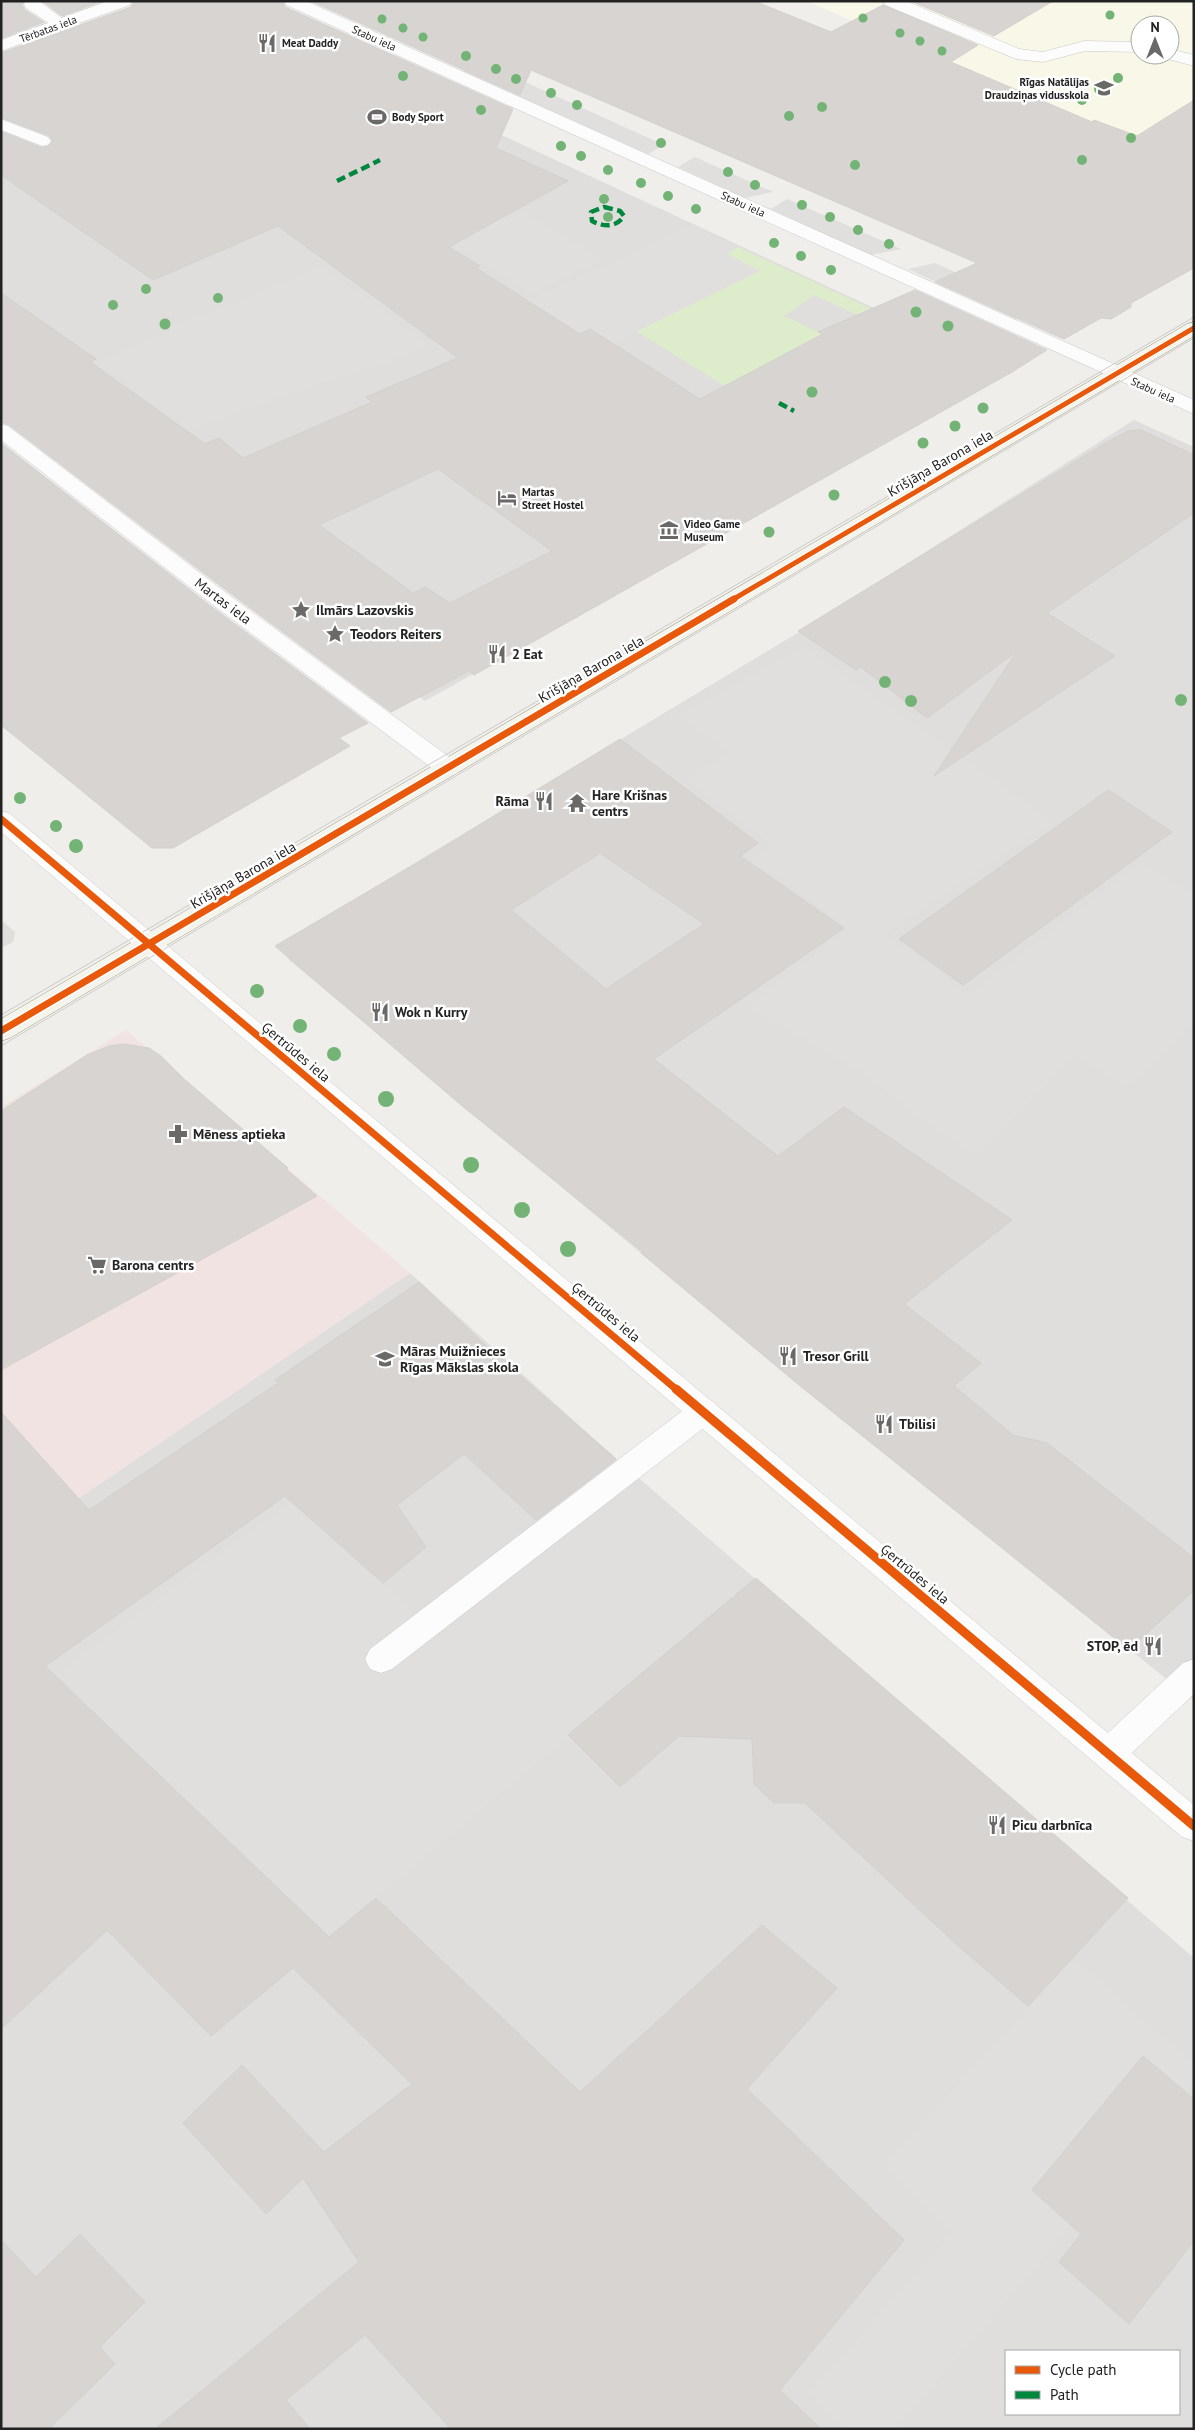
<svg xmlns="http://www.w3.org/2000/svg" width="1195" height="2430" font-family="'PT Sans',sans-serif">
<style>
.residential{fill:#dfdedc;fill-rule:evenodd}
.commercial{fill:#f1e3e1}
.education{fill:#f8f7e8;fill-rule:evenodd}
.grass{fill:#ddeccb}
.parking{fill:#e0dfde}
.building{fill:#d7d4d2;stroke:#d3d0cc;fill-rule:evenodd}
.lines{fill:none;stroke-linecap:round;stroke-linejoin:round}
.lane-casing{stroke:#c9c8c7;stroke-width:1}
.street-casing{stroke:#c9c8c7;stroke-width:1}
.secondary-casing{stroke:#999a82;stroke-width:1}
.lane{fill:#fdfcfc;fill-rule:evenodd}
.street{fill:#fdfcfc;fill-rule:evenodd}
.secondary{fill:#f4f4ed;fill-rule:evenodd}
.tram{stroke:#ccc;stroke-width:1}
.quiet{stroke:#00873e;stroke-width:4.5;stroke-dasharray:9 4.5;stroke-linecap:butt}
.cycleway-far2-casing{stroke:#fff;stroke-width:7}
.cycleway-far1-casing{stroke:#fff;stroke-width:10}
.cycleway-casing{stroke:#fff;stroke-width:12}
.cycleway-far2{stroke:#e8590c;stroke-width:5}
.cycleway-far1{stroke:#e8590c;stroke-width:7}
.cycleway{stroke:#e8590c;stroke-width:9}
.tree{fill:#73b476}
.labels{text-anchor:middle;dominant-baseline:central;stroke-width:5;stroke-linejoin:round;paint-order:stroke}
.far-street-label{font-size:11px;fill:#222;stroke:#fff}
.far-poi-label{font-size:11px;font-weight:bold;fill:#222;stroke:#fff;text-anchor:start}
.street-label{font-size:14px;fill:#222;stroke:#fff}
.poi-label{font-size:14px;font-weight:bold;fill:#222;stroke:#fff;text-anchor:start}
</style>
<rect width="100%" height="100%" fill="#f0eeeb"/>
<path class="residential" d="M213,1L1012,372L425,701L1,384V74Z
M1134,420L1194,447V1701L799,1385L289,960L288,953L290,938L799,632Z
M1,920L15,932L13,942L1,948Z
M410,1273L620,1462L1194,1958V2429H1V1551ZM1006,2351H1179V2414H1006Z"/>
<path class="commercial" d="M126,1030L410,1273L1,1551V1107Z"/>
<path class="education" d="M806,1H1194V164L1175,150L1138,135L1115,130L1094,120L1092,122ZM1140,25H1170V55H1140Z"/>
<path class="grass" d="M738,247L872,309L858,315L814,295L784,316L823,334L725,386L636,331L759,271L727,254Z"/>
<path class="parking" d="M481,62L664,145L648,154L463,71Z
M695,157L773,192L745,198L678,167Z
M787,199L901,249L871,255L771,209Z
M503,201L603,259L534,294L435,235Z
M690,225L738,247L727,254L760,271L613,343L590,329L564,342L525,301L644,249Z
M935,263L1044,312L1016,319L908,269Z
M321,266L428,344L391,361L304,389L187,430L98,363L197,315L201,317Z
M803,647L1052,821L885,934L968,994L1140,864L1194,894V1019L1131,1088L1074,1055L977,1156L924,1121L858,1070L747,1006L848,928L754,860L771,844L686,780L731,752L679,716Z
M620,1462L755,1579L328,1938L54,1676L291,1502L415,1614Z
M1074,1959L1194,2065V2084L895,2429H845L811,2392L953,2232L885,2163Z"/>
<path class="building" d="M1,1H24L22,5L25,10L44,22L1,38Z
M42,1H102L62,16Z
M134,1H282L285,7L513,109L496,148L568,181L449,247L480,266L476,268L580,334L590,329L700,399L823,334L818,332L915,290L1047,350L1012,372L474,675L469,671L391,712L226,590L9,425L1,422V293L96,359L90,362L205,444L219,438L243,458L372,402L366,397L458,358L278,226L153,280L1,175V132L41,148L48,147L53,141L49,135L1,117V53L131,7ZM438,469L552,551L450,603L425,587L413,593L319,525Z
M311,1H754L831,32L883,5L978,45L951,62L1092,122L1094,120L1137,136L1194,100V268L1131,303V307L1111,319L1101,318L1064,339L935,282L977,263L531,70L520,95Z
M911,1H1053L994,36Z
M1141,430L1194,455V513L1047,613L1115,656L934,776L1017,651L927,718L861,667L856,670L798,631L1107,442L1128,431Z
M1,443L208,604L368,723L339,738L350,746L173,848H152L1,725Z
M620,739L758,843L740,856L844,928L654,1059L778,1156L844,1107L1012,1220L904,1304L981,1363L954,1386L1013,1435L1047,1443L1194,1558V1590L1129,1650L799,1385L641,1253L643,1252L461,1105L275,946L422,860ZM600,853L704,924L606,989L511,910Z
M1108,790L1172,832L963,985L899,939Z
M124,1044L149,1048L161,1056L183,1078L288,1168L286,1169L317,1196L1,1370V1111L87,1055L109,1046Z
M419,1282L489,1349L518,1370L516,1372L616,1459L536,1520L464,1454L397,1505L426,1547L383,1583L285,1496L45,1666L329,1937L376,1898L580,2092L762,1925L837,1988L747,2089L904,2240L780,2390L821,2429H451L365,2335L286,2400L310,2429H155L359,2262L303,2178L266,2214L183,2123L242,2065L324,2152L412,2084L293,1968L211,2036L107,1930L1,2029V1412L89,1510L278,1383L275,1380Z
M756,1578L1128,1898L1028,2006L956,1944L805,1803H774L754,1784L752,1739L679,1736L620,1787L568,1735Z
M1143,2056L1194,2099V2241L1129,2324L1059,2262L1081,2234L1032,2190Z
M80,2234L145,2302L100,2347L115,2364L49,2429H1V2240L36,2277Z"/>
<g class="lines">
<g class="lane-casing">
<path id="lane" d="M26,1H39L70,24L68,28H56L26,8L24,4Z
M883,1H906L1019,49L1043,52L1084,41L1140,42V52L1085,51L1043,62L1016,59L885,5Z
M1170,49L1194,55V66L1164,58L1162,55H1170Z
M1,119L48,137L51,141L48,145L42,146L1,130Z
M704,1399L714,1402L719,1411L714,1420L392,1669L381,1673L370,1669L365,1659L370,1649L694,1402Z
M1194,1659V1694L1119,1765L1108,1769L1097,1765L1092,1754L1097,1743L1183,1663Z"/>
</g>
<g class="street-casing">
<path id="street" d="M108,1H132L130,5L1,51V40Z
M284,1H306L1194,400V414L286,5Z
M1,424L8,426L225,592L456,762L460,768L456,774L448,776L440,774L209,602L1,440Z
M1,811L9,813L1194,1805V1841L1182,1837L1,832Z"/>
</g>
<g class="secondary-casing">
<path id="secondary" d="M1194,322V336L10,1038L1,1041V1019L1187,324Z"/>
</g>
<use href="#lane" class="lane"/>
<use href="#street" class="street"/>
<use href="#secondary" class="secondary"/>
<path class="tram" d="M1,1015L1194,317
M1,1046L1194,338"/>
<path class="quiet" d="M337,181L380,160
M604,207L620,211L624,216C616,228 604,227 592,221L591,212Z
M779,403L794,411"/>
<g class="cycleway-far2-casing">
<path id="cycleway-far2" d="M732,600L1194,328"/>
</g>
<g class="cycleway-far1-casing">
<path id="cycleway-far1" d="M1,819L677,1390
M1,1031L734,599"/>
</g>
<g class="cycleway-casing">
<path id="cycleway" d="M676,1389L1194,1826"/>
</g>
<use href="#cycleway-far2" class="cycleway-far2"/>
<use href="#cycleway-far1" class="cycleway-far1"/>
<use href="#cycleway" class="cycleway"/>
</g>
<g class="tree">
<circle cx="1110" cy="15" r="4.5"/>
<circle cx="863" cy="18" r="4.5"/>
<circle cx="382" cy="19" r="4.5"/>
<circle cx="403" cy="28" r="4.5"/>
<circle cx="900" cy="33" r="4.5"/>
<circle cx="423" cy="37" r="4.5"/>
<circle cx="920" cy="41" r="4.5"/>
<circle cx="942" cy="51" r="4.5"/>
<circle cx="466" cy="56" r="5"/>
<circle cx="496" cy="69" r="5"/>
<circle cx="403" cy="76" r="5"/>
<circle cx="1118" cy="78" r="5"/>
<circle cx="516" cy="79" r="5"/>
<circle cx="1099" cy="89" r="5"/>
<circle cx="551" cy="93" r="5"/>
<circle cx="1082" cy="100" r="5"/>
<circle cx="577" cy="105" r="5"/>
<circle cx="822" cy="107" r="5"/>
<circle cx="481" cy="110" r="5"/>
<circle cx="789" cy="116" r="5"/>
<circle cx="1131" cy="138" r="5"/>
<circle cx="661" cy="143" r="5"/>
<circle cx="561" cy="146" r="5"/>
<circle cx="581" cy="156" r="5"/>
<circle cx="1082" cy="160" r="5"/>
<circle cx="855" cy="165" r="5"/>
<circle cx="608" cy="170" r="5"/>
<circle cx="728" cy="172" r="5"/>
<circle cx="641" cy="183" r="5"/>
<circle cx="755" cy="185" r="5"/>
<circle cx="668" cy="196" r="5"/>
<circle cx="604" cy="199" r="5"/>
<circle cx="802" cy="205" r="5"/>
<circle cx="696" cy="209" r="5"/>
<circle cx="608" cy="217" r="5"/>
<circle cx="830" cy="217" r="5"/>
<circle cx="858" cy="230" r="5"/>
<circle cx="774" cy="243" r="5"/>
<circle cx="889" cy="244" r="5"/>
<circle cx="801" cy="256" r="5"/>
<circle cx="831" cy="270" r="5"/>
<circle cx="146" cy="289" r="5"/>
<circle cx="218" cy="298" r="5"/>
<circle cx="113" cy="305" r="5"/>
<circle cx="916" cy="312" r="5.5"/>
<circle cx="165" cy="324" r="5.5"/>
<circle cx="948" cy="326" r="5.5"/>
<circle cx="812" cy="392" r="5.5"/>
<circle cx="983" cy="408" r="5.5"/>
<circle cx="955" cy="426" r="5.5"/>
<circle cx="923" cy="443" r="5.5"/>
<circle cx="834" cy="495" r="5.5"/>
<circle cx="769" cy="532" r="5.5"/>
<circle cx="885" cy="682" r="6"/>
<circle cx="1181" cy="700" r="6"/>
<circle cx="911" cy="701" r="6"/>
<circle cx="20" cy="798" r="6"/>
<circle cx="56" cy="826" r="6"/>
<circle cx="76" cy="846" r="7"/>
<circle cx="257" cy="991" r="7"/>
<circle cx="300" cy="1026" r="7"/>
<circle cx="334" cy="1054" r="7"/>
<circle cx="386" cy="1099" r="8"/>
<circle cx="471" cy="1165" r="8"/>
<circle cx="522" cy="1210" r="8"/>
<circle cx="568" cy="1249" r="8"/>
</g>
<defs>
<g id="restaurant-bare" transform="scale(1.5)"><path d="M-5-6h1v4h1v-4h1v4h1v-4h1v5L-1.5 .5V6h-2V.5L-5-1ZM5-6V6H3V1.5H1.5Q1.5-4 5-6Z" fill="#6a6968" stroke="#fff" stroke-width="2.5" paint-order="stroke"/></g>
<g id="school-bare" transform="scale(1.5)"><path d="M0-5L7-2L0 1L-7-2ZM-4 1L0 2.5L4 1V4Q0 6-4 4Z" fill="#6a6968" stroke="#fff" stroke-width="2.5" paint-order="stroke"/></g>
<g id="stadium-bare" transform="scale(1.5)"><path d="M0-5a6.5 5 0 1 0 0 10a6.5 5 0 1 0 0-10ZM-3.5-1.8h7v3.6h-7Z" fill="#6a6968" stroke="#fff" stroke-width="2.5" paint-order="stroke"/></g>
<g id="hotel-bare" transform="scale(1.5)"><path d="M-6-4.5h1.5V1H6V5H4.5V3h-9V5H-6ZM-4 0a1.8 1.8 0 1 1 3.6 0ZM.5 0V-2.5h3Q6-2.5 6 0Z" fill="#6a6968" stroke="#fff" stroke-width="2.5" paint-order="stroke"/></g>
<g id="museum-bare" transform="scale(1.5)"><path d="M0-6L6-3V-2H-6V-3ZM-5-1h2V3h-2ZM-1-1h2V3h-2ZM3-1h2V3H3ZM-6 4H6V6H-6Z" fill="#6a6968" stroke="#fff" stroke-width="2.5" paint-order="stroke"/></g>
<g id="sight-bare" transform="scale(1.5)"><path d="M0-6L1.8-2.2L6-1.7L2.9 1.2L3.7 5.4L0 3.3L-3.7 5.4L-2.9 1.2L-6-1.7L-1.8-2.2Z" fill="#6a6968" stroke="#fff" stroke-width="2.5" paint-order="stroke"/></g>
<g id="temple-bare" transform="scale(1.5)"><path d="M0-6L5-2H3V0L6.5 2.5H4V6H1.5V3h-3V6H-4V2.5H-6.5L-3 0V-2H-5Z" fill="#6a6968" stroke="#fff" stroke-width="2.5" paint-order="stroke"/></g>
<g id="pharmacy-bare" transform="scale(1.5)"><path d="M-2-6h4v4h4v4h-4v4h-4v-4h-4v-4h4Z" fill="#6a6968" stroke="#fff" stroke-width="2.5" paint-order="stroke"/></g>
<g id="supermarket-bare" transform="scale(1.5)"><path d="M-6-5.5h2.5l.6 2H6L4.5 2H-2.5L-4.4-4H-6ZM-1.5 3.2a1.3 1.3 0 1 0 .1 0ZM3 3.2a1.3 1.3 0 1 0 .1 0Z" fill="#6a6968" stroke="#fff" stroke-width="2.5" paint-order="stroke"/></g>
</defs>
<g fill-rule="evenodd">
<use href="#restaurant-bare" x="267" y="43"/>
<use href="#school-bare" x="1104" y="88"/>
<use href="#stadium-bare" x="377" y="117"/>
<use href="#hotel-bare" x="507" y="498"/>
<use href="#museum-bare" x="669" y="530"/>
<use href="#sight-bare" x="301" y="610"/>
<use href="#sight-bare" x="335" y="634"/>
<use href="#restaurant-bare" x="497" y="654"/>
<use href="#restaurant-bare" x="544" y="801"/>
<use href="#temple-bare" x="577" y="803"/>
<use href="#restaurant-bare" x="380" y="1012"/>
<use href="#pharmacy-bare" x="178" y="1134"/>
<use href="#supermarket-bare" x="97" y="1265"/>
<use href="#restaurant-bare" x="788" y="1356"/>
<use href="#school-bare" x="385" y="1359"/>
<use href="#restaurant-bare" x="884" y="1424"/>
<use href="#restaurant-bare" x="1153" y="1646"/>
<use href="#restaurant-bare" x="997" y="1825"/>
</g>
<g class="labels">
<g class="far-street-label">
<text transform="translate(48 29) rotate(-20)">Tērbatas iela</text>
<text transform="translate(374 38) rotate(24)">Stabu iela</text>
<text transform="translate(743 204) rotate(24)">Stabu iela</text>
<text transform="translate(1153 390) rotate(24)">Stabu iela</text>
</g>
<g class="far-poi-label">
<text x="282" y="43">Meat Daddy</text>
<text x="1089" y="82" text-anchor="end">Rīgas Natālijas<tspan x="1089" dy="13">Draudziņas vidusskola</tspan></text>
<text x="392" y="117">Body Sport</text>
<text x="522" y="492">Martas<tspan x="522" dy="13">Street Hostel</tspan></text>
<text x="684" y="524">Video Game<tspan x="684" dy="13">Museum</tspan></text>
</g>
<g class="street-label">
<text transform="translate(940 463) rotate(-30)">Krišjāņa Barona iela</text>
<text transform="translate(223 601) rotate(37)">Martas iela</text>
<text transform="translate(591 669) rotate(-30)">Krišjāņa Barona iela</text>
<text transform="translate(243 875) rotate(-30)">Krišjāņa Barona iela</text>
<text transform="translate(296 1052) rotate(40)">Ģertrūdes iela</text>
<text transform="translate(606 1312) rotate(40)">Ģertrūdes iela</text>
<text transform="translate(915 1574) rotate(40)">Ģertrūdes iela</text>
</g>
<g class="poi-label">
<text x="316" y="610">Ilmārs Lazovskis</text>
<text x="350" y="634">Teodors Reiters</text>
<text x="512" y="654">2 Eat</text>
<text x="592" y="795">Hare Krišnas<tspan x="592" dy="16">centrs</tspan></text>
<text x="529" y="801" text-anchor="end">Rāma</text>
<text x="395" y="1012">Wok n Kurry</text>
<text x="193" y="1134">Mēness aptieka</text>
<text x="112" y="1265">Barona centrs</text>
<text x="400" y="1351">Māras Muižnieces<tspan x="400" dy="16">Rīgas Mākslas skola</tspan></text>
<text x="803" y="1356">Tresor Grill</text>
<text x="899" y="1424">Tbilisi</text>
<text x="1138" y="1646" text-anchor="end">STOP, ēd</text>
<text x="1012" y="1825">Picu darbnīca</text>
</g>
</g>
<rect width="1195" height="2430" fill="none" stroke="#222222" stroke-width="5"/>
<rect x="1005" y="2350" width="175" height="65" fill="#ffffff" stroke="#a7a7a7"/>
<rect x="1015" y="2366" width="25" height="8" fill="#e8590c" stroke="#a7a7a7"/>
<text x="1050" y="2375" font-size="15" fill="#222222">Cycle path</text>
<rect x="1015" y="2391" width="25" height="8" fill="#00873e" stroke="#a7a7a7"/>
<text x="1050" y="2400" font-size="15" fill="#222222">Path</text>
<g transform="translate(1155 40)"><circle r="24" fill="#ffffff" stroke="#a7a7a7"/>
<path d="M0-4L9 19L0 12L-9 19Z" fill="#6a6968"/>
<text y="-8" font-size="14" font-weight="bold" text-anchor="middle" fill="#222222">N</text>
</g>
</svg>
